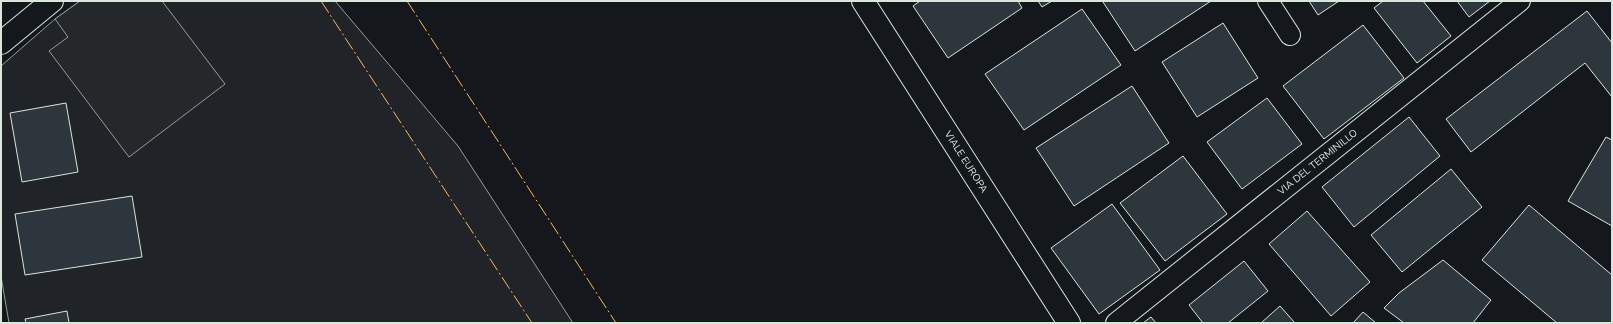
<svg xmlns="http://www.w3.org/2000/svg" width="1613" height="324" font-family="'Nunito Sans',sans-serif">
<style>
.green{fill:#202428;stroke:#939e99}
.parking{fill:#24282b;stroke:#939e99}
.building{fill:#2c363c;stroke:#d8e6dc}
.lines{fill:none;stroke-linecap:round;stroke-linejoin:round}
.minor-casing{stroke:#d8e6dc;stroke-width:22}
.tertiary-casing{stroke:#d8e6dc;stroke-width:24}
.minor{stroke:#14181c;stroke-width:20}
.tertiary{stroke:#14181c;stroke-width:22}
.power{stroke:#ffb74d;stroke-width:1;stroke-dasharray:14 3 2 3;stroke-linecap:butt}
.labels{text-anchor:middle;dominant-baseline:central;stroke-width:3;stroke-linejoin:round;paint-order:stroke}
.street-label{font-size:10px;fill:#d8e6dc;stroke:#14181c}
</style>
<rect width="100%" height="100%" fill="#14181c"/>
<path class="green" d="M80,1H335L458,146L573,323H9L1,276V66L55,19Z"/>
<path class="parking" d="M80,1H162L225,84L129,157L49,51L68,37L55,19Z"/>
<path class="building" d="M920,1H1018L1022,8L948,58L913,6Z
M1038,1H1052L1042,7Z
M1104,1H1211L1135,51L1103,2Z
M1309,1H1339L1318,15Z
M1383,1H1423L1451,36L1417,63L1374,8Z
M1457,1H1490L1469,17Z
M1082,9L1121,65L1024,130L985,74Z
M1587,11L1612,43V97L1585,63L1471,152L1446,119Z
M1223,23L1258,78L1197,117L1162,62Z
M1363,25L1404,78L1324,139L1283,86Z
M1132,86L1169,143L1074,206L1036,148Z
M1267,98L1302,144L1242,189L1207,142Z
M66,103L78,172L22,182L10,113Z
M1409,117L1440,156L1354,227L1322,187Z
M1606,137L1612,140V226L1568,201Z
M1183,156L1227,214L1165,261L1120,203Z
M1451,169L1482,207L1402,272L1371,235Z
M132,196L142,257L25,275L15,214Z
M1112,204L1160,270L1099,314L1051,248Z
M1529,205L1612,275V323H1557L1482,260Z
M1307,211L1370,282L1331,316L1269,244Z
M1443,260L1491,300L1473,323H1404L1384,308L1399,293Z
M1244,261L1268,291L1228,323H1203L1189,305Z
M1280,306L1295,323H1261Z
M67,311L69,323H26L25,319Z
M1363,312L1376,323H1353Z
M1151,317L1156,323H1143Z"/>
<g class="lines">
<g class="minor-casing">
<g id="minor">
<path d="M1268,1L1290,35"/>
<path id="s1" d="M1116,323L1520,1"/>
</g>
</g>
<g class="tertiary-casing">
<g id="tertiary">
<path id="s2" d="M863,1L1069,323"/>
<path d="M1,43L52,1"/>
</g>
</g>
<use href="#minor" class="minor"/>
<use href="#tertiary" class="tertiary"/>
<path class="power" d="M321,1L532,323
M407,1L616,323"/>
</g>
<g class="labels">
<g class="street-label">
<text stroke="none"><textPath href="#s2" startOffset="191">VIALE EUROPA</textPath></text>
<text stroke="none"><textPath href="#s1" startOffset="258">VIA DEL TERMINILLO</textPath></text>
</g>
</g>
<rect width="1613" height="324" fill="none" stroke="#d8e6dc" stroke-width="4"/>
</svg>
